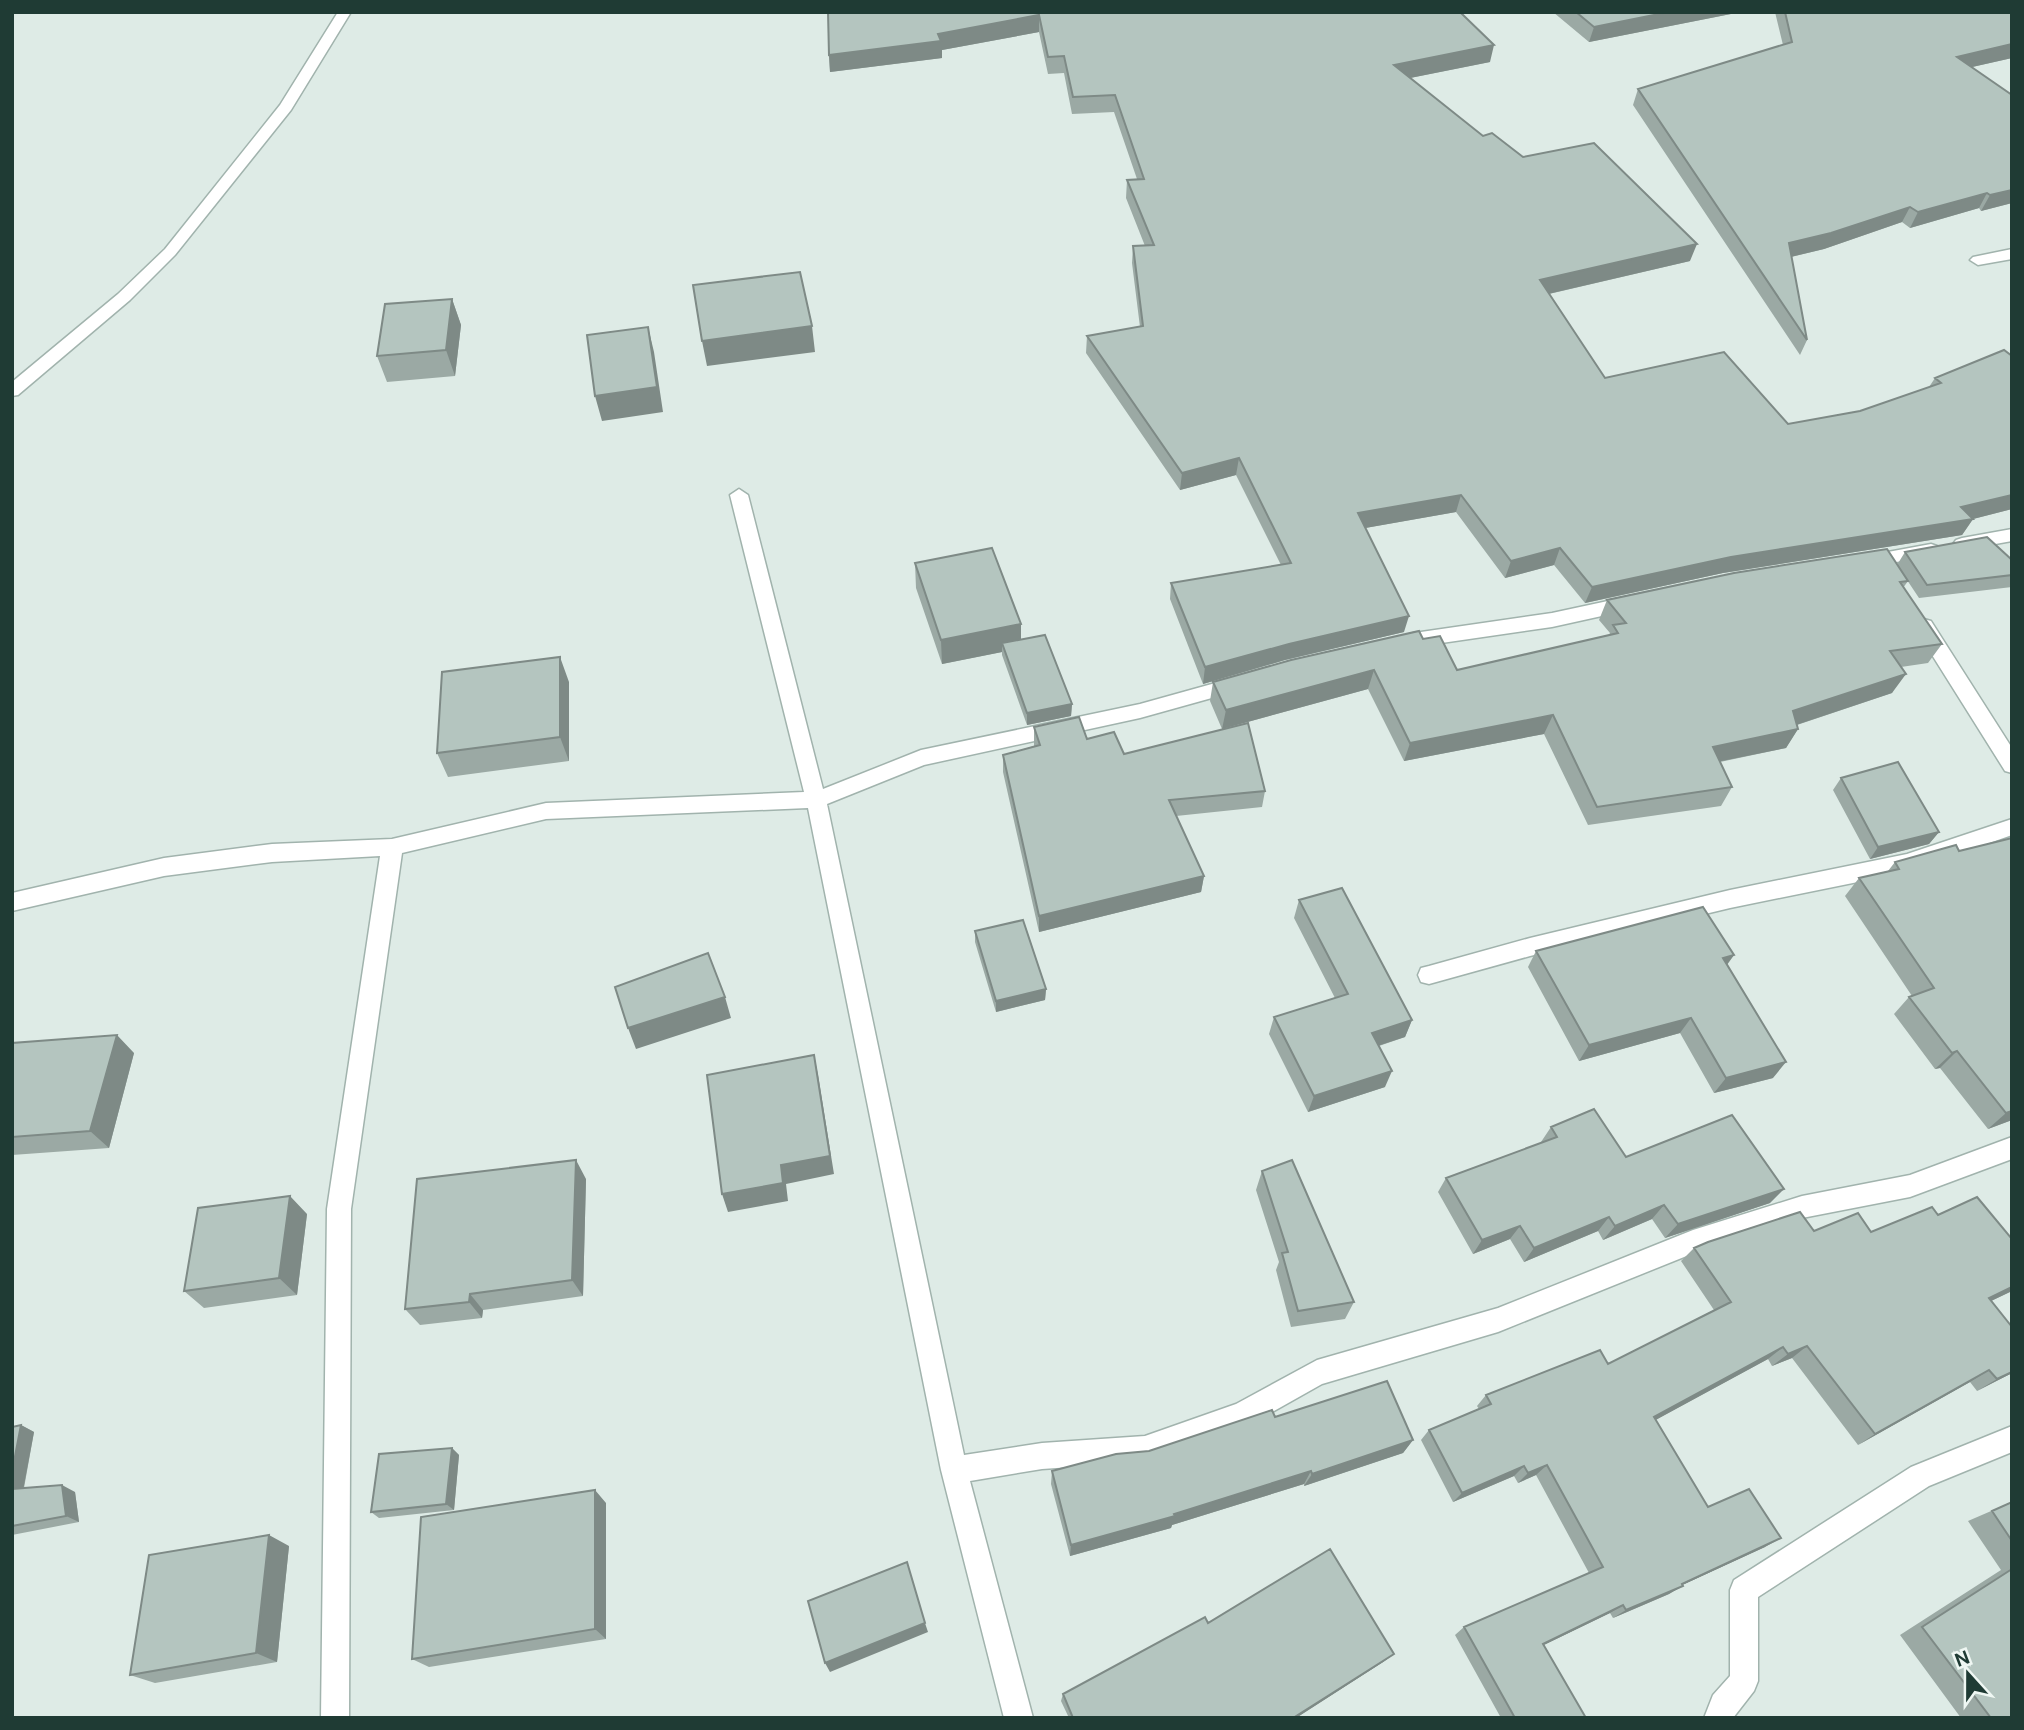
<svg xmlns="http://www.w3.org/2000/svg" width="2024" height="1730" font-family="'DM Sans',sans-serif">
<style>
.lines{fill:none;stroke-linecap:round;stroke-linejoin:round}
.lane-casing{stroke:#a1b3ad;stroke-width:3}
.street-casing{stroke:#a1b3ad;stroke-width:3}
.lane{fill:#fff;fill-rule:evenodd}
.street{fill:#fff;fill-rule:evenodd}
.wall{fill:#9ba9a4}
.shaded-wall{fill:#7e8a86}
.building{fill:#b4c5bf;stroke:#7e8a86;stroke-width:2}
</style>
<rect width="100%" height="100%" fill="#deebe6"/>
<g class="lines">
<g class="lane-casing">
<path id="lane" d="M2012,249V259L1978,265L1970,260L1973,257Z"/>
</g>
<g class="street-casing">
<path id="street" d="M338,12H351L291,110L175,255L130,300L18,395L12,396V382L118,294L165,249L280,105Z
M739,489L748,495L823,789L921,750L1140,704L1237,677L1244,679L1247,684L1244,689L1140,718L924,765L827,804L964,1455L1042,1443L1145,1436L1236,1404L1317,1360L1498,1308L1693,1230L1802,1196L1910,1175L2012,1137V1159L1910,1197L1802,1218L1694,1253L1498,1332L1322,1384L1251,1424L1145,1462L1042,1469L970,1481L1033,1718H1004L941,1470L808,808L546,819L402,853L351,1209L349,1718H321L327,1209L380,856L272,862L164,876L12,911V893L164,858L272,844L392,839L546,803L804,792L730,495Z
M2012,529V541L1962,550L1956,548L1953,544L1956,540L1962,538Z
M1931,544L1937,546L1940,550L1937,554L1866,568L1860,567L1857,562L1860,557L1866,556Z
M1631,596L1638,598L1640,603L1638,608L1552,627L1414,647L1407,645L1405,640L1407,635L1414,633L1552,613Z
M1924,619L1931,621L2012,748V773L2005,771L1917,631L1915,626L1917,621Z
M2012,819V835L1907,872L1730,908L1530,956L1429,984L1421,982L1418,975L1421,968L1429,966L1530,938L1730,890L1907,854Z
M2012,1426V1452L1929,1486L1758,1597V1681L1754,1691L1733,1718H1704L1713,1695L1730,1676V1590L1734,1580L1911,1467Z"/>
</g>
<use href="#lane" class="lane"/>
<use href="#street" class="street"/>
</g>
<path class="wall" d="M828,12H1460L1490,62L1410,78L1483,136L1523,157L1690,261L1549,294L1605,378L1788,424L1860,411L1929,387L1935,378L2004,350L2012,509L1973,519L1962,535L1723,573L1585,603L1554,565L1505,578L1456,512L1365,528L1404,632L1285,660L1203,684L1170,599L1171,583L1281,565L1236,475L1180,490L1086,353L1087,336L1140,327L1132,263L1133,246H1145L1126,198L1127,180L1137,179L1114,112L1072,114L1064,73L1048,74L1039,32L942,50V58L830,72L829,55Z
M1553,12H1741L1589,42Z
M1775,12H2012V58L1972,67L2012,95V203L1981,211L1979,208L1910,228L1902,222L1824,249L1791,257L1807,340L1800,355L1633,105L1638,89L1783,45Z
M452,299L461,325L455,376L387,382L377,356Z
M1905,552L2012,560V587L1919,598L1897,565Z
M915,563L1021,624V639L1072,704L1071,716L1027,725L1002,655V652L942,664L916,588Z
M1908,581L1903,588L1942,644L1928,663L1901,667L1892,693L1797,725L1798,729L1786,748L1720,762L1732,787L1721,806L1588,825L1544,734L1404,761L1368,689L1222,729L1210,701L1213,682L1423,639L1457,670L1609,635L1610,633L1599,620L1607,600Z
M569,682V761L448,777L437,753Z
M1034,727L1087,739L1124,754L1265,791L1262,807L1176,816L1204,876L1201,892L1039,932L1003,772V755L1034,746Z
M1841,778L1939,832L1929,844L1870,859L1833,790Z
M1956,845L2012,1120L1988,1129L1940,1068L1935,1069L1894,1014L1909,997L1912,996L1845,896L1859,878L1888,871L1895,862Z
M1299,900L1412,1020L1405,1037L1379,1046L1385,1087L1308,1112L1269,1034L1274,1017L1335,998L1294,918Z
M975,931L1046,989L1045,1000L996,1012L975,942Z
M1536,951L1734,955L1727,965L1773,1078L1714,1093L1680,1033L1579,1061L1528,967Z
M12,1043L134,1053L109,1148L12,1155Z
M1551,1127L1626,1157L1770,1203L1665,1238L1652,1219L1603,1240L1598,1231L1524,1262L1510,1239L1473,1254L1438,1192L1446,1178L1542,1143L1541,1142Z
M1262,1171L1354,1302L1345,1319L1291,1327L1276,1270L1279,1262L1256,1190Z
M586,1179L583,1296L483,1310L482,1318L420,1325L405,1309Z
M307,1214L297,1295L204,1308L184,1291Z
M1938,1215L2012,1239V1291L1991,1301L2012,1327V1373L1977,1391L1970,1382L1858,1445L1792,1358L1772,1366L1768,1359L1655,1420L1708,1507L1765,1547L1682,1585L1669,1594L1613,1618L1610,1613L1544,1645L1586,1718H1501L1455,1635L1464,1627L1589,1573L1536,1475L1518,1483L1514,1476L1453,1502L1421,1440L1429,1430L1479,1409L1477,1406L1486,1395L1608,1364L1714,1310L1681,1261L1694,1248L1814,1231L1871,1232Z
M1275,1417L1413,1440L1403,1453L1304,1486V1484L1172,1525L1171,1528L1070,1556L1051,1484L1052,1471L1149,1451Z
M21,1425L34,1432L24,1488L75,1492L79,1522L12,1535V1427Z
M452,1448L459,1455L454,1510L379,1518L371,1512Z
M2012,1502V1718H1961L1900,1635L2001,1570L1968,1521Z
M606,1503V1639L429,1667L412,1659Z
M289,1546L277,1662L155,1683L130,1675Z
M1208,1623L1394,1654L1383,1662L1296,1718H1069L1061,1701L1063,1694Z"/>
<path class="shaded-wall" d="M1669,12H1741L1589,42L1594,27Z
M1039,15V32L942,50V58L830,72L829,55Z
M2012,44V58L1950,72L1957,57Z
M1494,45L1490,62L1390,82L1394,65Z
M2012,190V203L1981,211L1990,195Z
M1987,193L1979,208L1910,228L1918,212Z
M1910,207L1902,222L1824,249L1782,259L1789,243Z
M1697,244L1690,261L1535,297L1540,280Z
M452,299L461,325L455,376L446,350Z
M812,326L815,352L707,366L702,341Z
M648,327L654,352L663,412L602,421L595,396Z
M1239,458L1236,475L1180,490L1182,473Z
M1461,495L1456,512L1354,530L1358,513Z
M2012,495V509L1973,519L1962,535L1723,573L1585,603L1592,587L1961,507Z
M1560,548L1554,565L1505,578L1511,561Z
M1409,616L1404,632L1285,660L1203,684L1205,667L1289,644Z
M1021,624V649L1002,643V652L942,664L941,640Z
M560,657L569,682V761L560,737Z
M1374,670L1368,689L1222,729L1226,710Z
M1906,674L1892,693L1781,730L1793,711Z
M1072,704L1071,716L1027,725V713Z
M1553,715L1544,734L1404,761L1410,743Z
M1798,729L1786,748L1702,765L1713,747Z
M1939,832L1929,844L1870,859L1878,847Z
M1204,876L1201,892L1039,932V916Z
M1734,955L1722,971L1723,958Z
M1046,989L1045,1000L996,1012V1001Z
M725,997L731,1018L636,1049L628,1028Z
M1691,1018L1680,1033L1579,1061L1589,1045Z
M1412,1020L1405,1037L1365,1050L1372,1033Z
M117,1035L134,1053L109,1148L90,1131Z
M1957,1051L1940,1068L1935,1069L1952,1053Z
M814,1055L818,1075L834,1174L786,1184L788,1201L728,1212L722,1194L781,1165Z
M1786,1062L1773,1078L1714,1093L1726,1078Z
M1392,1071L1385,1087L1308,1112L1314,1096Z
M2012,1111V1120L1988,1129L2006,1113Z
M576,1160L586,1179L583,1296L572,1280Z
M1784,1189L1770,1203L1665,1238L1678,1224Z
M290,1196L307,1214L297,1295L279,1278Z
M1664,1205L1652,1219L1603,1240L1615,1226Z
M1609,1217L1598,1231L1524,1262L1534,1248Z
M1520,1226L1510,1239L1473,1254L1482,1240Z
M2012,1287V1291L1970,1311L1989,1298Z
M470,1294L483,1310L482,1318L469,1302Z
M1807,1346L1792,1358L1772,1366L1788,1354Z
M1783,1347L1768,1359L1641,1428L1654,1417Z
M1989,1370L1970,1382L1858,1445L1875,1434Z
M2012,1372V1373L1977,1391L1997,1379Z
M21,1425L34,1432L22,1496L12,1491V1472Z
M1413,1440L1403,1453L1304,1486L1312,1474Z
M452,1448L459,1455L454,1510L446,1504Z
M1547,1465L1536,1475L1518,1483L1528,1473Z
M1524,1466L1514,1476L1453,1502L1462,1493Z
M1311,1471L1304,1484L1172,1525L1171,1528L1070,1556L1071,1545Z
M62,1485L75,1492L79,1522L66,1516Z
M595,1490L606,1503V1639L595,1629Z
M269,1535L289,1546L277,1662L256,1653Z
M1781,1538L1765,1547L1667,1592L1682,1584Z
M1683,1586L1669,1594L1613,1618L1626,1610Z
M1623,1605L1610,1613L1531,1651L1543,1644Z
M925,1623L928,1632L830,1672L825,1663Z
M1394,1654L1383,1662L1296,1718H1293Z"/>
<path class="building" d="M828,12H1460L1494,45L1394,65L1483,136L1492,133L1523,157L1594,143L1697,244L1540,280L1605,378L1724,352L1788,424L1860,411L1941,383L1935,378L2004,350L2012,356V495L1961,507L1973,519L1731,557L1592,587L1560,548L1511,561L1461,495L1358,513L1409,616L1289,644L1205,667L1171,583L1291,563L1239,458L1182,473L1087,336L1143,326L1133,246L1154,245L1127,180L1144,179L1115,95L1073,97L1064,56L1048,57L1039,15L938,34L941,41L829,55Z
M1576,12H1669L1594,27Z
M1785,12H2012V44L1957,57L2012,95V190L1990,195L1987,193L1918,212L1910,207L1831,233L1789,243L1807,340L1638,89L1792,42Z
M800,272L812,326L702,341L693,285Z
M452,299L446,350L377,356L385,304Z
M648,327L657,387L595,396L587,335Z
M1987,537L2012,560V575L1927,585L1905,552Z
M992,548L1021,624L941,640L915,563Z
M1887,549L1908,581L1900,582L1942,644L1890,651L1906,674L1793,711L1798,729L1713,747L1732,787L1597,807L1553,715L1410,743L1374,670L1226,710L1213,682L1291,660L1419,631L1423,639L1440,636L1457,670L1618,633L1613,625L1626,623L1607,600L1734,573Z
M1045,635L1072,704L1027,713L1002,643Z
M560,657V737L437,753L442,672Z
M1079,717L1087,739L1114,732L1124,754L1248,723L1265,791L1169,800L1204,876L1039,916L1003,755L1040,745L1034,727Z
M1898,762L1939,832L1878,847L1841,778Z
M2012,838V1111L2006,1113L1957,1051L1952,1053L1909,997L1934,988L1859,878L1899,869L1895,862L1956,845L1959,851Z
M1342,888L1412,1020L1372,1033L1392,1071L1314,1096L1274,1017L1348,994L1299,900Z
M1703,907L1734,955L1723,958L1786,1062L1726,1078L1691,1018L1589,1045L1536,951Z
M1023,920L1046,989L996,1001L975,931Z
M708,953L725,997L628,1028L615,987Z
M117,1035L90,1131L12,1137V1043Z
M814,1055L830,1156L781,1165L783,1183L722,1194L707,1075Z
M1594,1109L1626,1157L1732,1115L1784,1189L1678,1224L1664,1205L1615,1226L1609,1217L1534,1248L1520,1226L1482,1240L1446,1178L1557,1137L1551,1127Z
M576,1160L572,1280L470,1294L469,1302L405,1309L417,1179Z
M1292,1160L1354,1302L1298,1311L1282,1253L1288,1252L1262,1171Z
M290,1196L279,1278L184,1291L198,1208Z
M1977,1197L2012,1239V1287L1989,1298L2012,1327V1372L1997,1379L1989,1370L1875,1434L1807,1346L1788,1354L1783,1347L1654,1417L1708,1507L1749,1489L1781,1538L1682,1584L1683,1586L1626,1610L1623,1605L1543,1644L1586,1718H1515L1464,1627L1603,1567L1547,1465L1528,1473L1524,1466L1462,1493L1429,1430L1491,1404L1486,1395L1600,1350L1608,1364L1731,1302L1694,1248L1708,1242L1800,1212L1814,1231L1858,1213L1871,1232L1932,1207L1938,1215Z
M1387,1381L1413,1440L1312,1474L1311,1471L1174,1514L1175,1516L1071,1545L1052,1471L1116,1454L1149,1451L1272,1410L1275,1417Z
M21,1425L12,1472V1427Z
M452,1448L446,1504L371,1512L379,1454Z
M62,1485L66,1516L12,1526V1489Z
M595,1490V1629L412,1659L421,1517Z
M2012,1502V1541L1992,1511Z
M269,1535L256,1653L130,1675L149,1555Z
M1330,1549L1394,1654L1293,1718H1073L1063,1694L1205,1617L1208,1623Z
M907,1562L925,1623L825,1663L808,1601Z
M2012,1569V1718H1991L1922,1627Z"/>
<rect width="2024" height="1730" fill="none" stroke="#1f3b34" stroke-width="28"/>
<g transform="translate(1968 1674) rotate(339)" stroke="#eff7f3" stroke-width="5" paint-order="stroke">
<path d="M0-5L12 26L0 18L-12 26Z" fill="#1f3b34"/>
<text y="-10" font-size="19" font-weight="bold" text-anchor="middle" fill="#1f3b34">N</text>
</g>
</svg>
